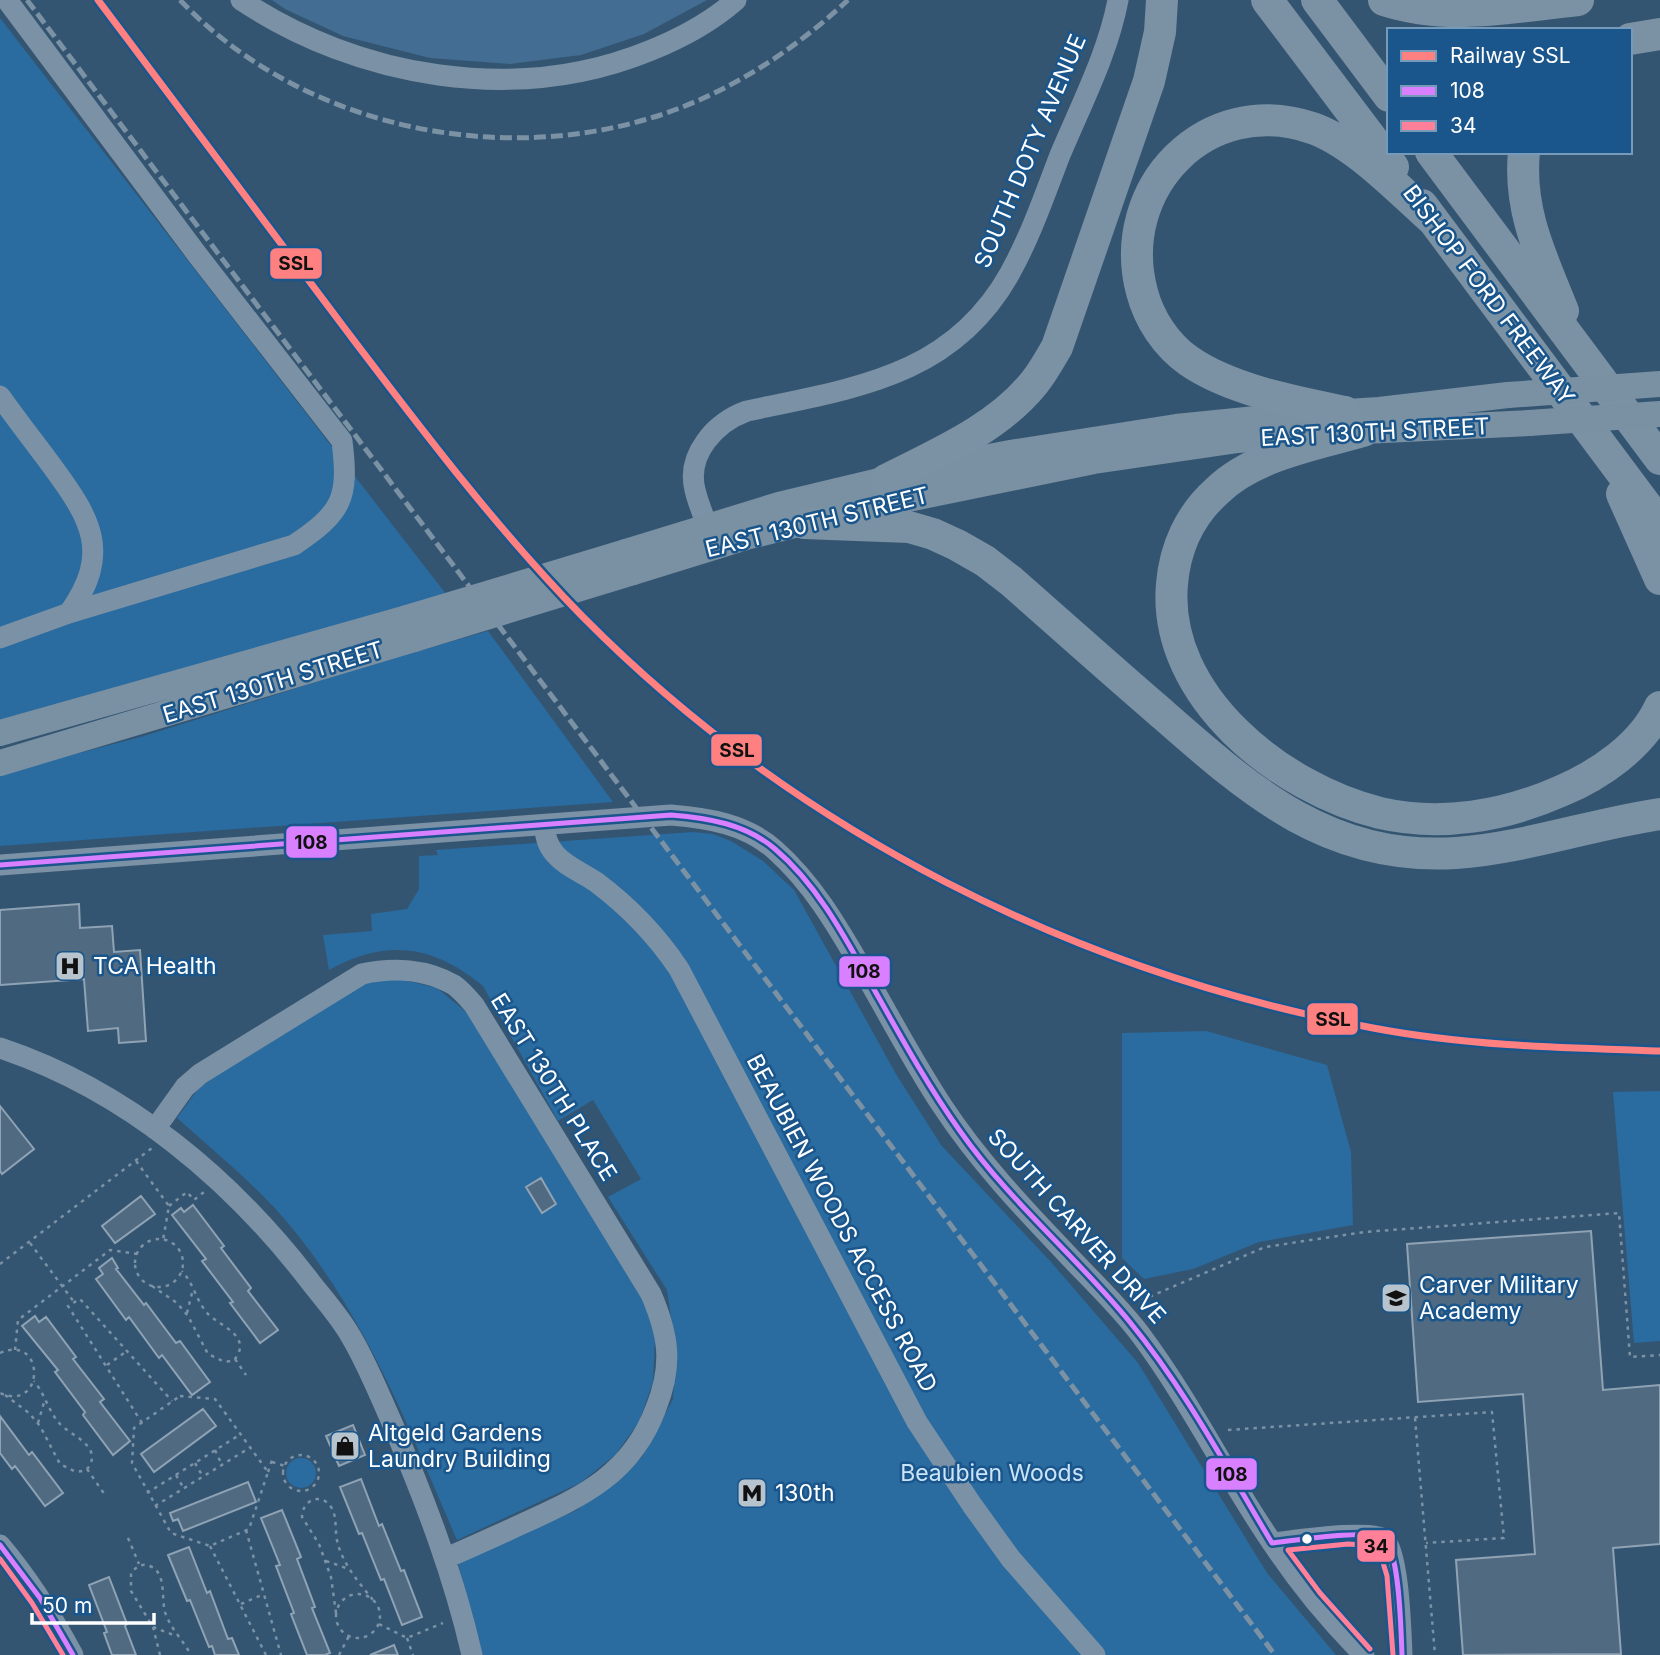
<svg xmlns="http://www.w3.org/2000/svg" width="1660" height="1655" font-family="Inter,sans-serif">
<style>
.green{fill:#2a6ba0}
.water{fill:#436d92}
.building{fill:#506a81;stroke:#8fa3b4;stroke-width:2}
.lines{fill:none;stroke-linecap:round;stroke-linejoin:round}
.path{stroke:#7b91a5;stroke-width:2.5;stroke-dasharray:3.5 5;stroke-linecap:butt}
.minor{stroke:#7b91a5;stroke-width:21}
.major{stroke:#7a90a3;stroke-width:26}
.highway{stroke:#7b91a4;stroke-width:32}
.rail{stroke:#7b91a4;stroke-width:5;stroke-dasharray:12 5;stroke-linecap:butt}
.major-bridge{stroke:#7a90a3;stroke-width:26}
.bus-1-casing{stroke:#1a568b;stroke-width:10}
.bus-2-casing{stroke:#1a568b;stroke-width:10}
.bus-1{stroke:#d880ff;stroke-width:5}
.bus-2{stroke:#ff8098;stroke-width:5}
.rail-1-casing{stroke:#1a568b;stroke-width:12}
.rail-1{stroke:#ff8080;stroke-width:7}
.bus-dot{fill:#fff;stroke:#1a568b;stroke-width:2.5}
.labels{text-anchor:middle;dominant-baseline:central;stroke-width:5;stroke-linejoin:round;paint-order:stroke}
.street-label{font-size:23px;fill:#fff;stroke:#1a568b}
.poi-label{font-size:23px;fill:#fff;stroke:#1a568b;text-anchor:start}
.park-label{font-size:23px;fill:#cae4fa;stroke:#1a568b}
.line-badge{stroke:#1a568b;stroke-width:2.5}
.pale-badge-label{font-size:19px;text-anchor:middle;font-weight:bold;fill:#111}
</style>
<rect width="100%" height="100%" fill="#345571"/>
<path class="green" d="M0,18L446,594L0,724Z
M488,631L613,802L0,846V774L144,736L386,660Z
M693,832L713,834L731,841L763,861L794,890L896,1074L941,1145L1051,1262L1138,1363L1267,1573L1336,1655H480L458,1563L577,1510L642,1457L673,1399L676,1350L667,1290L608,1197L641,1179L593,1100L558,1121L483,986C434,945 386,938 329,970L323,935L372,931L371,914L407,909L419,889V856L438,855L436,850Z
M396,978L437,988L470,1015L645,1303L655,1339L653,1382L639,1422L615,1455L580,1483L457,1540C409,1429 370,1325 293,1229C260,1188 217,1154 177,1118L198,1089L216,1075L359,984Z
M1206,1031L1327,1065L1351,1152L1353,1225L1259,1242L1193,1269L1144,1279L1122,1258V1033Z
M1660,1091V1341L1634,1343L1613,1092Z
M286 1473a15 15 0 1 1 30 0a15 15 0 1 1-30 0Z"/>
<path class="water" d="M272,0H707L644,34L581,55L510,64L430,58L343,36L285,9Z"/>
<path class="building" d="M79,904L80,928L112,926L114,952L140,950L146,1041L119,1043L118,1028L88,1031L84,979L0,985V910Z
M0,1106L34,1149L2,1174L0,1171Z
M541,1178L556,1204L542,1213L526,1187Z
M141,1196L155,1214L115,1243L102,1226Z
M193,1205L224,1246L221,1248L251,1288L248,1291L278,1330L260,1343L230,1303L233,1302L202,1261L206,1259L172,1215L181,1208L184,1212Z
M1591,1231L1603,1390L1660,1385V1544L1613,1548L1621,1654L1463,1655L1456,1560L1535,1554L1523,1394L1418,1402L1407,1244Z
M112,1258L118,1268L116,1269L144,1305L146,1303L176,1343L180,1341L210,1382L192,1395L162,1355L159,1358L129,1317L126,1320L96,1279L103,1274L99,1268Z
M35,1316L39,1322L46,1317L76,1357L73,1359L104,1399L100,1402L130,1441L113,1455L83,1415L85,1412L55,1372L58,1370L22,1326Z
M203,1409L216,1426L154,1472L141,1454Z
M0,1416L29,1455L32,1452L63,1493L45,1506L15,1466L12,1469L0,1453Z
M353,1425L365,1455L339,1466L326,1436Z
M361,1479L379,1526L382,1524L401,1571L404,1570L422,1617L402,1625L384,1579L381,1580L362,1533L359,1534L340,1487Z
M248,1482L256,1502L183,1531L178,1519L173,1521L170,1513Z
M282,1510L301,1557L297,1559L315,1607L312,1608L330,1653L325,1655H307L291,1614L294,1613L276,1566L280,1565L261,1518Z
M189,1547L207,1593L210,1591L228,1639L232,1638L239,1655H215L212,1646L209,1647L190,1600L187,1601L168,1555Z
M109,1577L127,1624L125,1626L136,1655H112L104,1633L107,1632L89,1585Z
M394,1645L398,1655H370Z"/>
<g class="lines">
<path class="path" d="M136,1161L169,1206L163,1240
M169,1206L187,1192L194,1200L204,1192
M135 1263a24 24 0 1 1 48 0a24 24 0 1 1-48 0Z
M30,1243L74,1302
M0,1264L152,1148
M152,1286L177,1303L188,1316L208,1354L225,1362C231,1361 235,1361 238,1354C248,1335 219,1325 208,1314C196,1301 194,1284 182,1271
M1142,1300L1265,1247L1364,1232L1619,1213L1630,1357L1660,1355
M187,1313L193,1289
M15,1350L18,1320L110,1250L138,1254
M0,1353C46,1333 45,1413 0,1393
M235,1359L246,1375
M107,1365L127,1351
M5,1395L29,1413L40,1426L60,1464L76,1472C82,1471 87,1471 90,1465C100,1445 70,1435 60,1424C48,1411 45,1394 34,1381
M180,1396L215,1399L268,1472L249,1529L210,1546L171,1533L132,1463L134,1428Z
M1415,1418L1435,1655
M38,1423L45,1399
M142,1423L68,1306L80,1299L172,1401
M1228,1430L1492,1412L1504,1538L1426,1543
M215,1450L222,1465
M283 1473a18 18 0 1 1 36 0a18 18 0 1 1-36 0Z
M272,1462L285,1466
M195,1463L202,1475
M87,1469L105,1495
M268,1472L273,1457
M176,1475L183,1487
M147,1493L241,1434
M155,1506L251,1447
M246,1530L281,1655
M128,1538L139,1564
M210,1546L266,1655
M326,1561L349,1569
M336 1616a22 22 0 1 1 44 0a22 22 0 1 1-44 0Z
M241,1604L264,1594
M336,1613L331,1577L319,1544L302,1517C302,1500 321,1492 331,1507C338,1517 334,1533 338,1544C343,1564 360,1584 373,1600
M379,1624L407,1638L443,1623
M153,1627L176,1636
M407,1638L413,1655
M160,1655L153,1627L131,1591V1573C137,1566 142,1563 150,1566C167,1573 161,1598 165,1612C170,1628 183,1640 191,1655
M339,1655L349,1636"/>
<path class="minor" d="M241,0C358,78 516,105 649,51C679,39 711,22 736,0
M0,396C17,420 35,443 52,466C91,519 112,553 69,613
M713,541C707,524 699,507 695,490C686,454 716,422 747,411C854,388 952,377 1010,273C1031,235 1045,194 1060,155C1081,105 1108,53 1118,0
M0,638L69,613L294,545C343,512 349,498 342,441L196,253L7,0
M544,825C546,837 547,845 555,854C565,866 583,873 596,882C628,906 657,936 679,969L917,1422L972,1505L1011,1559L1095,1655
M0,865L671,815C708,818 746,824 775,850C812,883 836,924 861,967C888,1013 913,1062 943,1107C978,1160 1021,1206 1065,1252C1090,1279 1118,1305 1140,1334C1191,1402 1227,1478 1275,1547C1301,1586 1331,1622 1364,1655
M0,1048C126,1090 232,1179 312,1284C324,1299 337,1314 347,1330C365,1358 379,1394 393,1425C425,1500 454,1576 472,1655
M155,1129L185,1087L200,1074L362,974C393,967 426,969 454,985C461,990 468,998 474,1005L651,1294C669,1336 673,1365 656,1408C632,1473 584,1496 524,1523C498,1535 472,1547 446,1558
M1272,1543C1293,1541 1370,1529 1384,1539C1399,1550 1401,1634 1402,1655
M0,1545C29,1579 52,1616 73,1655"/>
<path class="major" d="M626,552L779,505L938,467L1010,453L1176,427L1284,416L1379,410L1508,395
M633,572L746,537L859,509L1094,461L1238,440L1363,431L1529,423
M0,733L407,618
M0,763L414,639"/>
<path class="highway" d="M1267,0L1393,167
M1317,0L1389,96
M1384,0C1448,21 1513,7 1578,0
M1630,39L1660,34
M1431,152L1660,459
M1524,152C1518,211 1542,258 1563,311
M1422,205L1660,524
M1345,412C1296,402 1231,390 1189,361C1166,345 1149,319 1142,292C1114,188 1207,92 1312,128C1354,142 1400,191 1434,221
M1363,431C1315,445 1254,455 1217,491C1190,515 1175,548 1172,584C1162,696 1281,789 1380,813C1441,827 1505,816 1561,791C1599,775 1642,746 1660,707
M886,480C937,454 997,429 1034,383C1043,372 1050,359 1057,347L1149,81L1160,32L1162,0
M1622,494L1660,579
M804,523L909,527L933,534L957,545L985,561L1011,581C1060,624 1109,668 1159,711C1249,790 1327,861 1456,853C1525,848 1592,824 1660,814"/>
<path class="rail" d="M27,0L1275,1655
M180,0C296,122 484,166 644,120C721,98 790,54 848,0"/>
<path class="major-bridge" d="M1508,395L1660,384
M1529,423L1660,414
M407,618L626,552
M414,639L633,572"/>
<g class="bus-1-casing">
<path id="bus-1" d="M0,865L671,815C708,818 746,824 775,849C819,886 847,941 875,991C902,1039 928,1086 960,1131C1009,1201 1075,1255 1129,1321C1185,1389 1227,1468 1272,1543C1292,1541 1370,1528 1384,1539C1400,1551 1401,1634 1402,1655
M0,1545L40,1598L73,1655"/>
</g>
<g class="bus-2-casing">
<path id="bus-2" d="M0,1559L32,1603L63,1655
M1370,1649L1320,1593L1288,1550L1348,1544L1378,1546L1387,1576L1393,1655"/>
</g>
<use href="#bus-1" class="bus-1"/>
<use href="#bus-2" class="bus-2"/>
<g class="rail-1-casing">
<path id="rail-1" d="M98,0C180,108 261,217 343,326C419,426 495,527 583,617C796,832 1076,973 1373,1028C1468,1046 1564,1048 1660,1051"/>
</g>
<use href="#rail-1" class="rail-1"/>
</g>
<defs>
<g id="hospital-square" transform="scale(1.575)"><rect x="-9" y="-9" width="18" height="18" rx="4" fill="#b8c4cd" stroke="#1a568b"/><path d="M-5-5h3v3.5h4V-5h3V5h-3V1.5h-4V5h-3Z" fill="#111"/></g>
<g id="school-square" transform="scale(1.575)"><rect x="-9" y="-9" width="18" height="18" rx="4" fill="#b8c4cd" stroke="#1a568b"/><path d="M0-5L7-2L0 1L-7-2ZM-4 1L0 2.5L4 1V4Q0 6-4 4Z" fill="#111"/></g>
<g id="shop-square" transform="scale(1.575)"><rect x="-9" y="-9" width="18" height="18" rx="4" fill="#b8c4cd" stroke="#1a568b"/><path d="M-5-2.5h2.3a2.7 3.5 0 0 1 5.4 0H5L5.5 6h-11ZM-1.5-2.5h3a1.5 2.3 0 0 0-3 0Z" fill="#111"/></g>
<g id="metro-square" transform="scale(1.575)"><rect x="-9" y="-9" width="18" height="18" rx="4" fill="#b8c4cd" stroke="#1a568b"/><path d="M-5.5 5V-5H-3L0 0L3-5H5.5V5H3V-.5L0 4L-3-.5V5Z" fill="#111"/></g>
</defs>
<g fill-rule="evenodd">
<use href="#hospital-square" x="70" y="966"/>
<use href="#school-square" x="1396" y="1298"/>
<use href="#shop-square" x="345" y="1446"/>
<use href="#metro-square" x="752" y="1493"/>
</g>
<circle class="bus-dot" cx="1307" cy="1539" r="6"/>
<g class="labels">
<g class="street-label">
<text transform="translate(1030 151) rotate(-67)">SOUTH DOTY AVENUE</text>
<text transform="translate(1489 295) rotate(53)">BISHOP FORD FREEWAY</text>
<text transform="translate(1375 432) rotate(-3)">EAST 130TH STREET</text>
<text transform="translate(817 522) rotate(-14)">EAST 130TH STREET</text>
<text transform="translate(273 682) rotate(-17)">EAST 130TH STREET</text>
<text transform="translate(554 1087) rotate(58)">EAST 130TH PLACE</text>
<text transform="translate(842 1223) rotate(62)">BEAUBIEN WOODS ACCESS ROAD</text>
<text transform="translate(1077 1226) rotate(48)">SOUTH CARVER DRIVE</text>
</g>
<g class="poi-label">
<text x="93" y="966">TCA Health</text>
<text x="1419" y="1285">Carver Military<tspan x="1419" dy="26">Academy</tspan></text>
<text x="368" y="1433">Altgeld Gardens<tspan x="368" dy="26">Laundry Building</tspan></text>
<text x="775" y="1493">130th</text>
</g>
<g class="park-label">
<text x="992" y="1473">Beaubien Woods</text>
</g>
</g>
<g class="line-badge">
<rect x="269" y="247" width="54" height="33" rx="7" fill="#ff8080"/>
<rect x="710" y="733" width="53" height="34" rx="7" fill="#ff8080"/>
<rect x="285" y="825" width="53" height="34" rx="7" fill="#d880ff"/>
<rect x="838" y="955" width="53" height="33" rx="7" fill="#d880ff"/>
<rect x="1306" y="1002" width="53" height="34" rx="7" fill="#ff8080"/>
<rect x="1205" y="1457" width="53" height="34" rx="7" fill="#d880ff"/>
<rect x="1356" y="1529" width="40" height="34" rx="7" fill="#ff8098"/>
</g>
<g class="pale-badge-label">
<text x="296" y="270">SSL</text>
<text x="737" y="757">SSL</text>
<text x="311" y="849">108</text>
<text x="864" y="978">108</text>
<text x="1333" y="1026">SSL</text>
<text x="1231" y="1481">108</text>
<text x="1376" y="1553">34</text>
</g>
<rect x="1387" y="28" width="245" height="126" fill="#1a568b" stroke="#769ab9" stroke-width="2"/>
<rect x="1401" y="51" width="35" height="10" fill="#ff8080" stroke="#769ab9" stroke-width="2"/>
<text x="1450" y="63" font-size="21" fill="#ffffff">Railway SSL</text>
<rect x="1401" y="86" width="35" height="10" fill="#d880ff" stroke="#769ab9" stroke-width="2"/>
<text x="1450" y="98" font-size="21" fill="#ffffff">108</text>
<rect x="1401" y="121" width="35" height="10" fill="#ff8098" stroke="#769ab9" stroke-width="2"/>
<text x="1450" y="133" font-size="21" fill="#ffffff">34</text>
<path d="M32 1613v10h122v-10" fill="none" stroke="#ffffff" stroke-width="3.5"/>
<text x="42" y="1613" font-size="21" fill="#ffffff" stroke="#1a568b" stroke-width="5" paint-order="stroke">50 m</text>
</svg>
